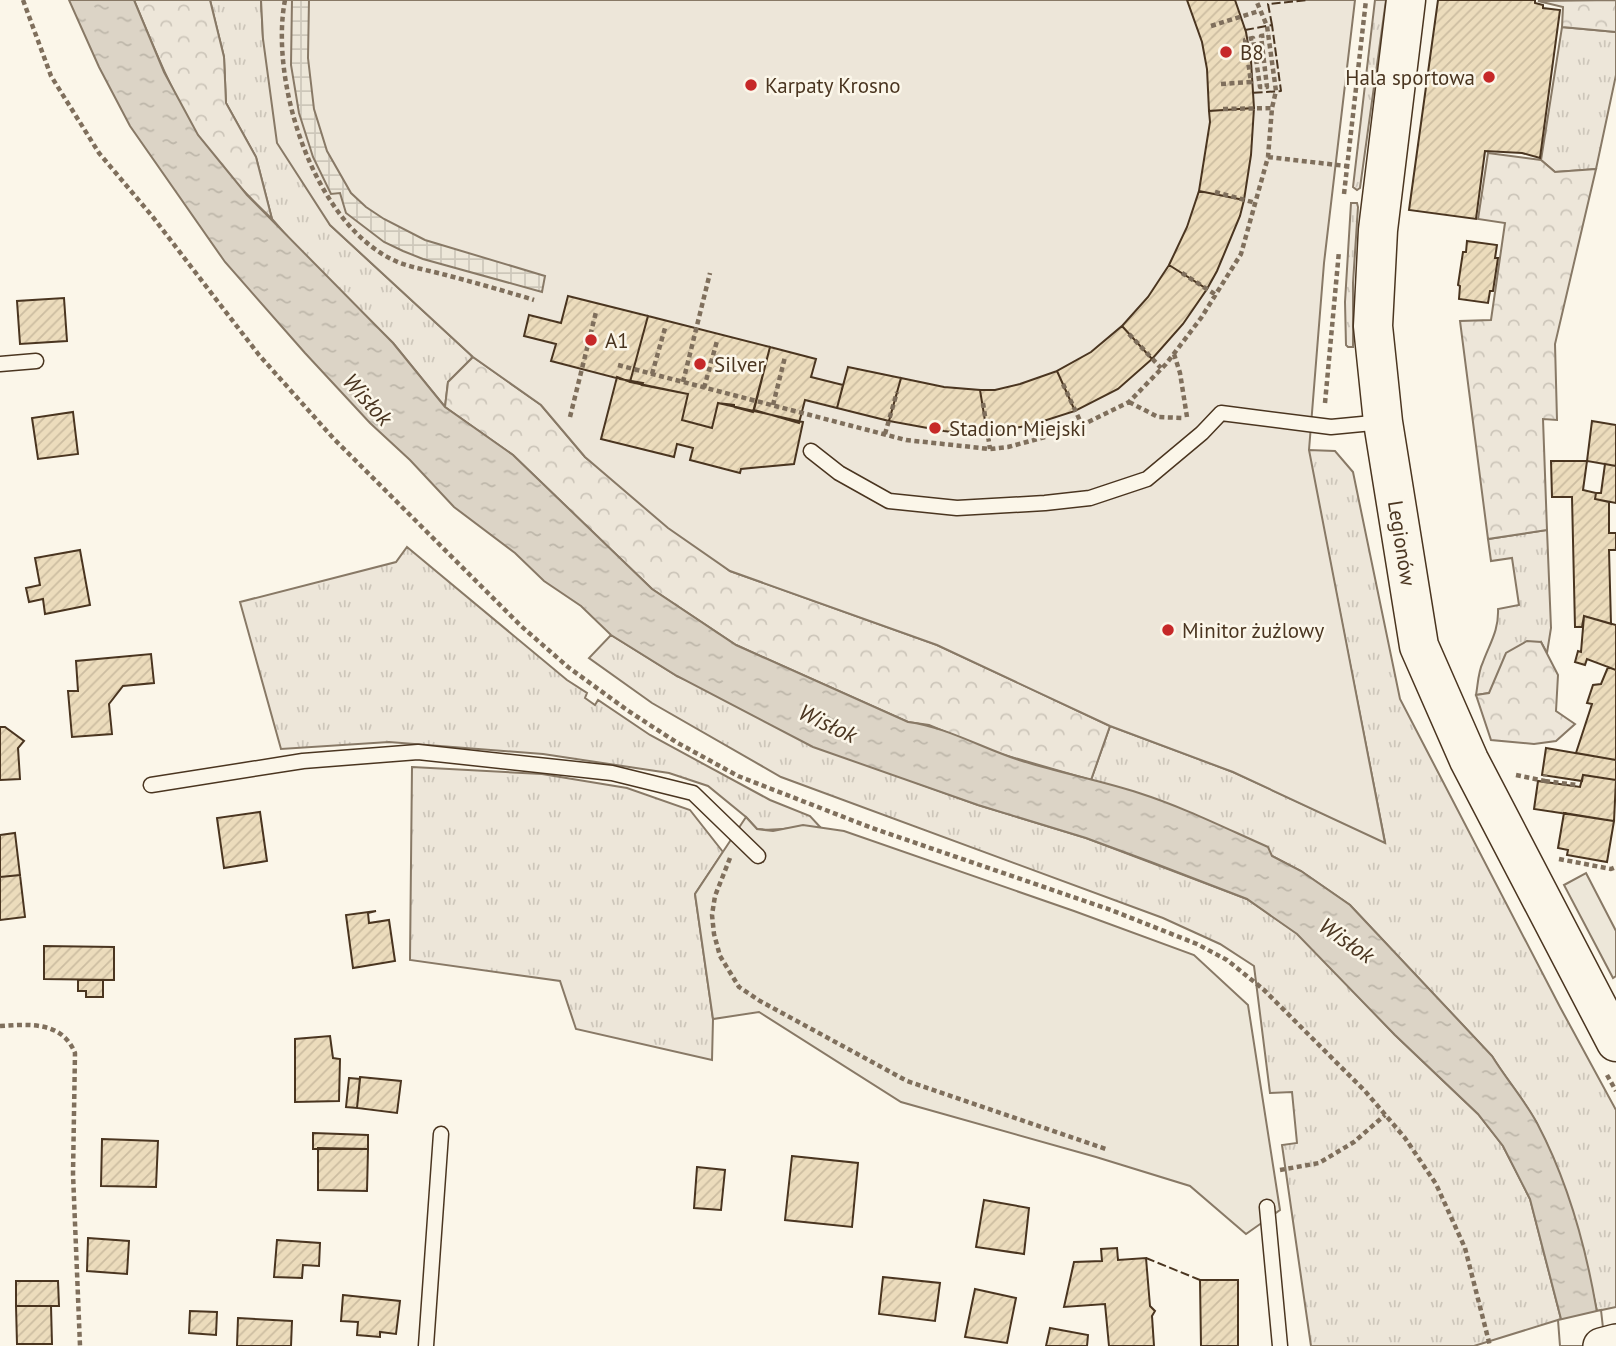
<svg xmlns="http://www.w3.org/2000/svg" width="1616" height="1346" font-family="'PT Sans',sans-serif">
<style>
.grass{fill:url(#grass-tufts);stroke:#887966;stroke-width:2}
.forest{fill:url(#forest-crowns);stroke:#887966;stroke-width:2}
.pitch{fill:#ede6d9;stroke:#887966;stroke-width:2}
.parking{fill:#ede7d9;stroke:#887966;stroke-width:2}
.plaza{fill:url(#plaza-grid);stroke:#887966;stroke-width:2}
.water{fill:url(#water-ripples);stroke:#887966;stroke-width:2}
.pier{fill:#fbf6e9;stroke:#887966;stroke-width:2}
.building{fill:url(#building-hatch);stroke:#4a3520;stroke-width:2}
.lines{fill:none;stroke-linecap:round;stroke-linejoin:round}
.service-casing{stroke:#4a3520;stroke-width:17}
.tertiary-casing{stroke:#4a3520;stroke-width:38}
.secondary-casing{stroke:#4a3520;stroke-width:41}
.path{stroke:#7f6f5c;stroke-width:4.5;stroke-dasharray:5 3.5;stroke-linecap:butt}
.service{stroke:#fbf6e9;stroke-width:14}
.tertiary{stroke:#fbf6e9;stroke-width:35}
.secondary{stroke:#fbf6e9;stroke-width:38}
.fence{stroke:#4a3520;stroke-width:2;stroke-dasharray:9 3.5;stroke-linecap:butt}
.poi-dot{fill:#c62828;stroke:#fbf6e9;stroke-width:2.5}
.labels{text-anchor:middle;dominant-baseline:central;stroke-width:5;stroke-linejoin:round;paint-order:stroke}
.poi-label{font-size:21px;fill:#4a3520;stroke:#fbf6e9;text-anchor:start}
.street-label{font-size:21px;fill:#4a3520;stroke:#fbf6e9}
.water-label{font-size:23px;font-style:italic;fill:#4a3520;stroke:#fbf6e9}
</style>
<defs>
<pattern id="grass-tufts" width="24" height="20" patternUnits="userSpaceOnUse" patternTransform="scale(1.75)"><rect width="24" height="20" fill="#ede6d9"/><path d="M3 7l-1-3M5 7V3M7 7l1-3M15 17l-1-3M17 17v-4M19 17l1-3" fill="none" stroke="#cdc6ba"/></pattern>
<pattern id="forest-crowns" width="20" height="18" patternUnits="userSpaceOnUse" patternTransform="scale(1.75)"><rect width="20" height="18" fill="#ede6d9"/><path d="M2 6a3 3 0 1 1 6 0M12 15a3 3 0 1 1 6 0" fill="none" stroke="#cdc6ba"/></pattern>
<pattern id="plaza-grid" width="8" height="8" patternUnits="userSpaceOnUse" patternTransform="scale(1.75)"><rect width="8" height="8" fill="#ede7d9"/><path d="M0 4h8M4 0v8" fill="none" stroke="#cdc7ba"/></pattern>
<pattern id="water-ripples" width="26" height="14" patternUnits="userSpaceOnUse" patternTransform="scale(1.75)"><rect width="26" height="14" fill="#dcd4c6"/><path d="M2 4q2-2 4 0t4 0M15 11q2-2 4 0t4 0" fill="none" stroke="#beb7aa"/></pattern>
<pattern id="building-hatch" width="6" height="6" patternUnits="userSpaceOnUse" patternTransform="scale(1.75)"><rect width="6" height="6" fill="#ecdcbc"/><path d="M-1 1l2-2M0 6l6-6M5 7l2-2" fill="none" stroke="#ccbda1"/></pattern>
</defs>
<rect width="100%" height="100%" fill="#fbf6e9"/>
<path class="grass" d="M210,0H261L263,39L330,225L473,357L448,382L445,407L393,343L310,262L272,219L256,157L226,103L224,57Z
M1375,0H1386L1360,188L1357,190L1353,187Z
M1562,27L1616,32V75L1596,169L1555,172L1541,160Z
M1351,203H1357L1358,207L1353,283V347H1348L1346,345L1345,302Z
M1308,450L1335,451L1353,472L1400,699L1560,1007L1616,1110V1307L1597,1311C1582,1246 1568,1182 1536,1122C1523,1098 1506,1079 1492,1056L1350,905L1301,871L1272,856L1091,780L1110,726L1233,772L1385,842Z
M1547,530L1551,628L1547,653L1541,642L1489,693L1476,695C1478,684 1478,672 1483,662C1490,643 1499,630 1498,609L1519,605L1512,558L1491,561L1488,539Z
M407,547L567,680L587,693L585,698L595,705L598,700L650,735L770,800L810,816L821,828C799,825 779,832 757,829L746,817L708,786L669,773L543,754L389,742L281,749L240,602L396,562Z
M611,635L677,676L917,783L978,805L1086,838L1247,899L1298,934L1395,1035L1478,1114L1503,1146L1530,1199L1561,1319L1474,1346H1311L1282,1145L1297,1143L1292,1092L1270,1093L1254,966L1220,944L1163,918L781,777L652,703L589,658Z
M412,767L542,774L627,788L690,810L723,852L695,894L713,1019L712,1060L576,1029L560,981L410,960Z"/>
<path class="forest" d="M134,0H210L224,57L226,103L256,157L272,219C247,195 214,162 196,133C171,91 153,45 134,0Z
M1616,0V32L1562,27L1563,7L1538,1Z
M1488,153L1541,160L1555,172L1596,169L1555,344L1557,420L1543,419L1547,530L1488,539L1460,321L1491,320L1505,223L1478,219Z
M473,357L541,405L585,457L730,571L937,645L1110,726L1091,780L994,752L929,725L908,722L736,645L652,589L513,455L445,407L448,382Z
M1527,641L1541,642L1558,675L1556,711L1575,724L1556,741L1534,744L1491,740L1476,695L1489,693L1506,653Z"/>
<path class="pitch" d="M261,0H1355L1324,263L1309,450L1385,843L1233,772L1110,726L937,645L730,571L668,528L585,457L541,405L473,357L330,225L277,143L263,39Z"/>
<path class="parking" d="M746,817L757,829L773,831L803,825L844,831L1074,911L1194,955L1248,1005L1280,1210L1246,1234L1190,1186L1096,1157L901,1102L759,1012L713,1019L695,894Z
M1586,873L1616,931V976L1613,978L1564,885Z"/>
<path class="plaza" d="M292,0H309L308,58L314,109L327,151L351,193L366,207L384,219L425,240L545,276L542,292L423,259L403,251L384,242L346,213L340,193L331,194L313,157L299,113L291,65Z"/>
<path class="water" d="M69,0H134L164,72L198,135L247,195L393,343L445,407L513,455L652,589L736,645L908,722C946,727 982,748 1019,760C1059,773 1100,780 1139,793C1183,807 1225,828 1268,847L1272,856L1301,871L1350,905L1492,1056C1506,1079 1524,1099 1537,1123C1573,1191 1592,1270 1602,1346H1563L1561,1319L1530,1199L1503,1146L1478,1114L1395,1035L1297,934L1247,899L1151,862L1086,838L978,805L813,747L677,676L611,635L581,606L544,581L515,553L454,507L410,460L370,423L305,353L225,262L130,126L99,67Z"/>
<path class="pier" d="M1601,1310L1605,1346H1560L1558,1320Z"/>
<path class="building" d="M1187,0H1235L1246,32L1251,61L1254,108L1209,111L1207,69L1202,42Z
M1438,0H1535V3L1543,5V8L1560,10L1540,158L1522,153L1485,151L1476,219L1409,210Z
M1254,108L1251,155L1244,200L1199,191L1210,122L1209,111Z
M1199,191L1244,200L1240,216L1217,271L1207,289L1169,265L1187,227Z
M1467,241L1497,245L1495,258H1498L1493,291H1490L1488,303L1459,299L1460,286L1458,285L1463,252H1466Z
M1169,265L1207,289L1183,324L1152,359L1122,326L1148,297Z
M568,296L648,316L630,382L617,377L616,378L551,361L556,344L524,336L529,315L561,323Z
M64,298L67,341L20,344L17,301Z
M648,316L770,347L753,412L734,407V405L718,403L712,428L682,420L688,394L630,382Z
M1122,326L1152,359L1118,389L1075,411L1057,371L1091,352Z
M770,347L816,359L811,377L843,385L837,408L805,400L799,423L754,410Z
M848,367L901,378L889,421L837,408Z
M1057,371L1075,411L1031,425L987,433L980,390H995L1020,384Z
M617,377L620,379L643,383L642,385L688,394L682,420L712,428L718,403L803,422L794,464L741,469L740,473L690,460L693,448L677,444L674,457L601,439Z
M901,378L944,387L980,390L987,433L968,434L944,431L889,421Z
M73,412L78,454L38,459L32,418Z
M1592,421L1616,425V466L1587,461Z
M1551,461H1587L1583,490L1596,493L1595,499L1609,502V533H1616V550H1609L1611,624L1584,616L1582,627H1575L1572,497H1552Z
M1605,464L1616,466V503L1595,499L1596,493H1601Z
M80,550L90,605L45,614L43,599L29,602L26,588L40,585L35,558Z
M1584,616L1616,625V670L1587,659L1585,665L1575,662L1578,651L1581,652Z
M151,654L154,683L123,686L109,704L112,734L72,737L68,691H78L76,661Z
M1608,667L1616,670V760L1576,753L1592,704L1587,703L1593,685L1601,684Z
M0,727H5L24,741L18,748L20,779L0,780Z
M1546,748L1616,760V780L1583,775L1582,781L1542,775Z
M1583,775L1616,780L1614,821L1534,809L1538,781L1580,787Z
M260,812L267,861L224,868L217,818Z
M1564,813L1614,821L1607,862L1567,855L1568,850L1558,848Z
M15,833L20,875L0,877V835Z
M20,875L25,917L0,920V877Z
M376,911L368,913L369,923L389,920L395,961L353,968L346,915Z
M44,946L114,947V980L44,979Z
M78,980H103V997H86V991H78Z
M330,1036L333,1058L340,1059L339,1101L295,1102V1039Z
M360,1077L401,1081L397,1113L357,1108Z
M349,1078L360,1079L357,1108L346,1107Z
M313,1133L368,1135V1149H313Z
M102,1139L158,1141L156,1187L101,1186Z
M318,1148L368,1149L367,1191L318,1190Z
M792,1156L858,1163L852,1227L785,1220Z
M697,1167L725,1170L721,1210L694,1208Z
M984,1200L1029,1208L1024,1254L976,1247Z
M88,1238L129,1241L127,1274L87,1271Z
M277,1240L320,1243L319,1266L303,1265L302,1278L274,1277Z
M1117,1248L1118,1260L1146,1258L1150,1306L1155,1311L1152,1316L1154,1346H1109L1105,1304L1064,1307L1074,1262L1102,1261L1101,1249Z
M883,1277L940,1283L935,1321L879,1314Z
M1200,1280H1238V1346H1201Z
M16,1281H58L59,1306H16Z
M975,1289L1016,1298L1007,1343L965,1337Z
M343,1295L400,1301L396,1334L380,1332V1337L357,1335L358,1322L341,1321Z
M16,1306H51L52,1344H17Z
M190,1311L217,1312L216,1335L189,1333Z
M238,1318L292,1321L291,1346H237Z
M1050,1328L1088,1335L1087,1346H1046Z"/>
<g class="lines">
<g class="service-casing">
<path id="service" d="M0,364L36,361
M811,451L839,473L889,501L957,508L1045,503L1090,498L1147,479L1202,433L1221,413L1331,427L1383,422
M151,785L303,761L418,752L612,773L693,793L758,856
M1267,1207L1280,1346
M426,1346L441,1134"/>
</g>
<g class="tertiary-casing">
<path id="tertiary" d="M1601,1346L1616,1342"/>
</g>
<g class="secondary-casing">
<path id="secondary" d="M1406,0L1378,230L1373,326L1383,422L1419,646L1469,760L1616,1042"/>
</g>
<path class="path" d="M23,0L51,76L99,153L152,216L259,355L334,439L521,626L568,667L627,710L676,742L738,776L872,828L1111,910L1197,944L1227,960L1263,989L1365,1091L1405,1138L1436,1184L1465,1248L1490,1346
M285,0C269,83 315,229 400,263C414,268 431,271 446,275C476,283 505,291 534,300
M1211,26L1259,11
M1221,84L1251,82L1245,40L1253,38L1260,87H1267L1261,36L1268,35
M1223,109L1272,108
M1268,157L1346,166
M1215,192L1256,203
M1344,194L1366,0
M1182,273L1216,295
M1129,334L1161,368
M1174,354L1180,373L1187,417
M618,365L906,440L990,449L1008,447L1060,433L1082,425L1129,402L1166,364L1201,318L1241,254L1268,157L1272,108L1276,91L1267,26L1256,0
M652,374L665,328
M683,382L710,273
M1063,384L1082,425
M704,388L717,341
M1129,402L1158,417L1183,418
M983,403L990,449
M1325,403L1339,251
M773,405L785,357
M570,417L596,312
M885,434L897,392
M1516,775L1545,781V775
M1545,781L1577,785
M730,858L715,896L712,915L714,934L720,956L739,987L760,1001L907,1081L1106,1149
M1559,859L1611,869L1616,867
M0,1026C29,1024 62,1021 75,1053L73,1174L80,1346
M1607,1075L1616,1091
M1280,1170L1319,1163L1354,1142L1385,1115"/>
<use href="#service" class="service"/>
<use href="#tertiary" class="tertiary"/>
<use href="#secondary" class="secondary"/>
<path class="fence" d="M1272,25L1268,4L1308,0
M1245,30L1272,25L1281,91L1251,93
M1146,1258L1200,1280"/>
</g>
<g class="poi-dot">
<circle cx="1226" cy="52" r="7"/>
<circle cx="1489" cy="77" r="7"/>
<circle cx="751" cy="85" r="7"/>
<circle cx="591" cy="340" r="7"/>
<circle cx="700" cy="364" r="7"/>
<circle cx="935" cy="428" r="7"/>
<circle cx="1168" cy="630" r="7"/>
</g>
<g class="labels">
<g class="poi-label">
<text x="1240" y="52">B8</text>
<text x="1475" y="77" text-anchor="end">Hala sportowa</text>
<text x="765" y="85">Karpaty Krosno</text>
<text x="605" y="340">A1</text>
<text x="714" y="364">Silver</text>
<text x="949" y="428">Stadion Miejski</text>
<text x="1182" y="630">Minitor żużlowy</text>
</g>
<g class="street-label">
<text transform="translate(1402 543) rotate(81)">Legionów</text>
</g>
<g class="water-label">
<text transform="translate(368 399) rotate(48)">Wisłok</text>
<text transform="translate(828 723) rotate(25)">Wisłok</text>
<text transform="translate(1347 940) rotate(35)">Wisłok</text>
</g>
</g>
</svg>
